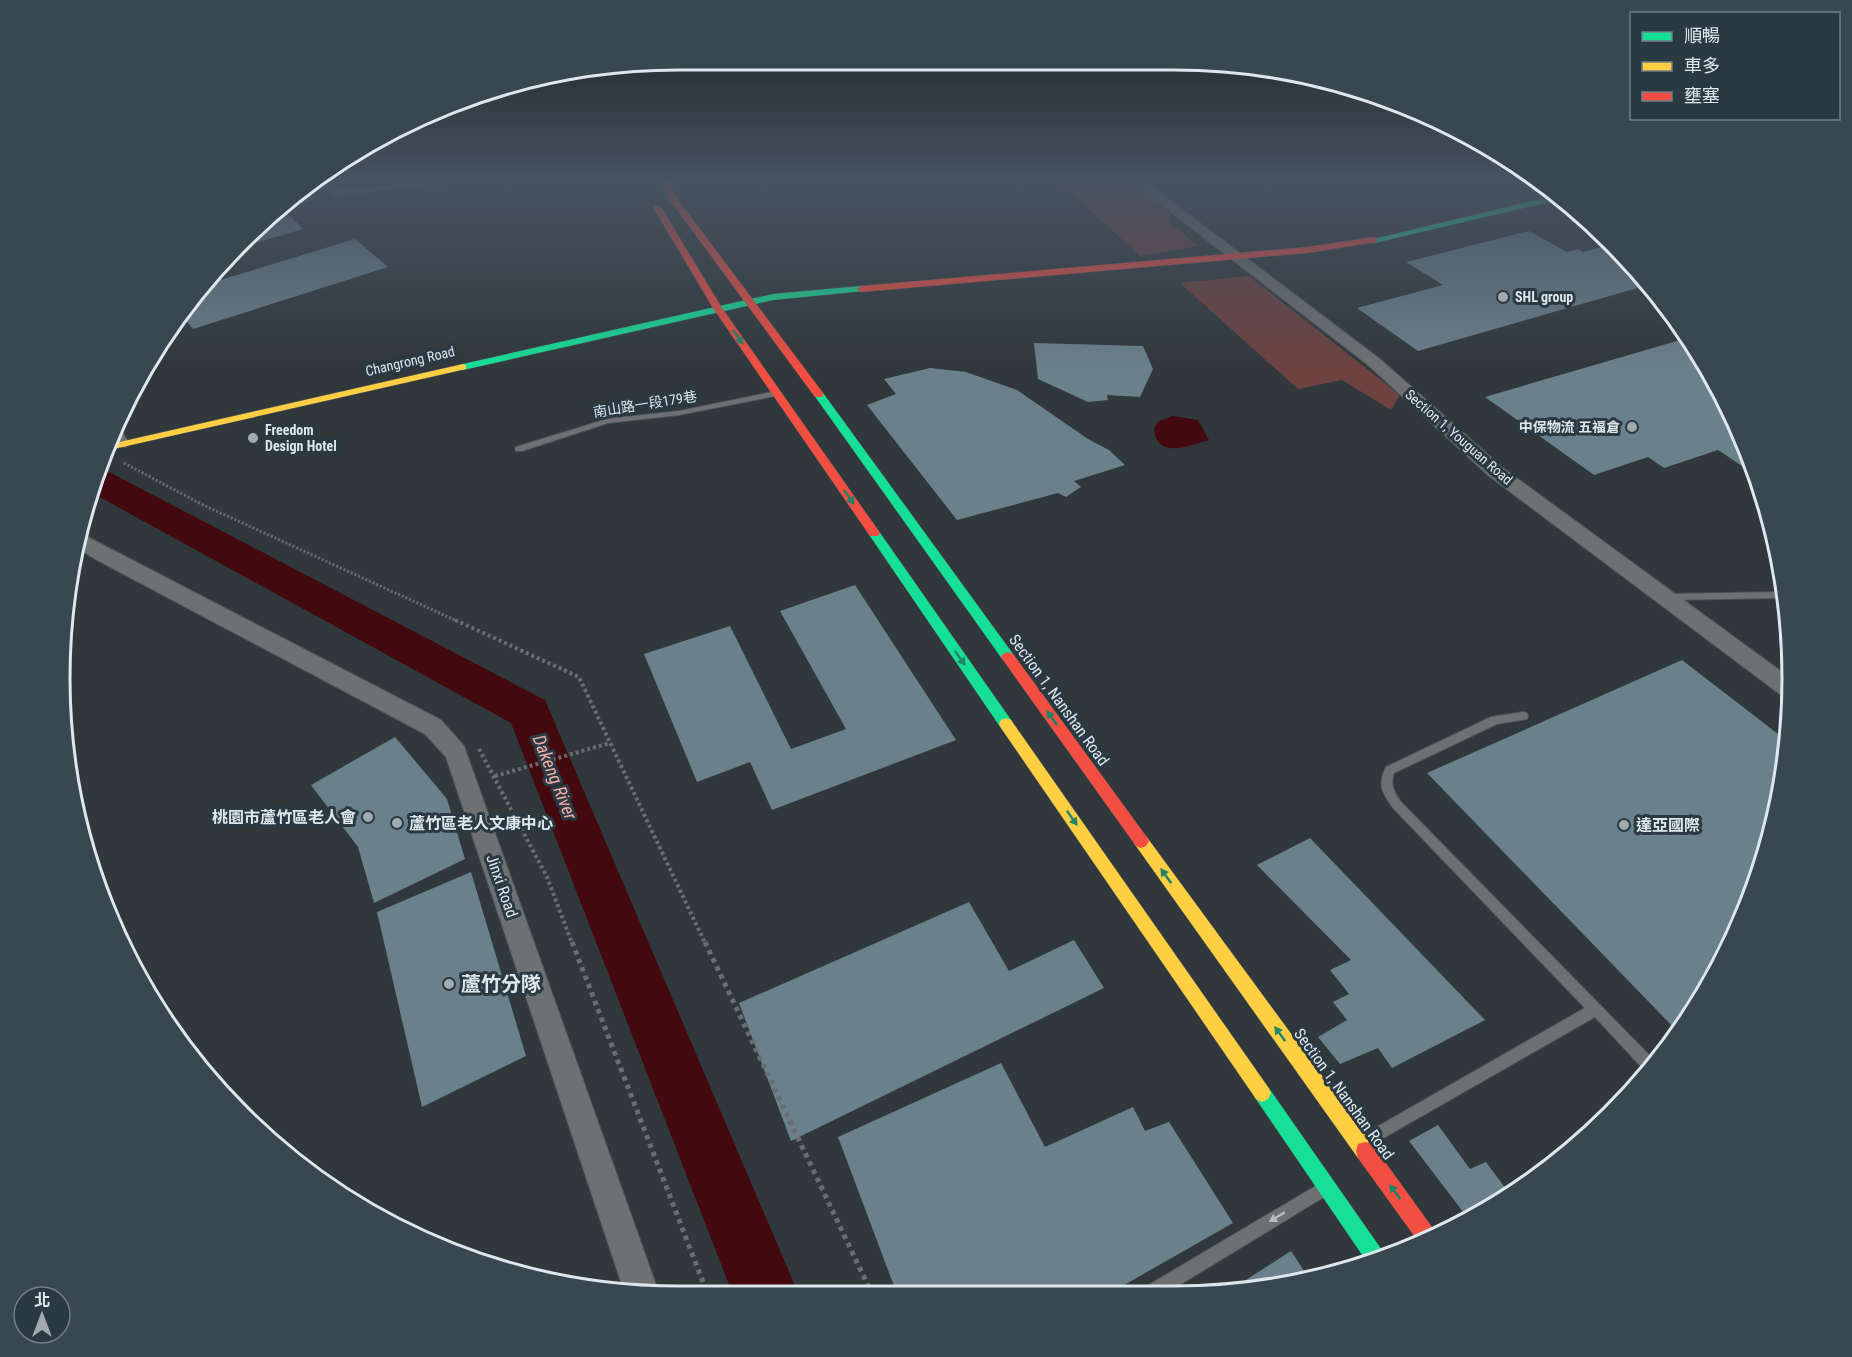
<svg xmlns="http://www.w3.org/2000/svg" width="1852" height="1357" font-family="'Roboto Condensed','Noto Sans TC',sans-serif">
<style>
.green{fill:#6d4240}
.water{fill:#420a0f}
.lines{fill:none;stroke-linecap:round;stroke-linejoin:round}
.river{fill:#420a0f;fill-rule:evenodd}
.building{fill:#6a808b}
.lane-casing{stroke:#4d5357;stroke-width:2}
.street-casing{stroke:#4d5357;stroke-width:2}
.fast-casing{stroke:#4d5357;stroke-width:1}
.slow-casing{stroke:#4d5357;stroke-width:1}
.jam-casing{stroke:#4d5357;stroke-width:1}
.path-far2{stroke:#686d70;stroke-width:3;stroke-dasharray:2 2;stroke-linecap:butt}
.path-far1{stroke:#686d70;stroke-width:4;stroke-dasharray:3 3;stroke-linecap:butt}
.path{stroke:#686d70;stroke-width:5;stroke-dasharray:4.5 4.5;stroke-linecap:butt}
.lane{fill:#6d7173;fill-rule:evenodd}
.street{fill:#6d7173;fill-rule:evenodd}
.fast{fill:#16e098;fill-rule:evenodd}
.slow{fill:#ffcf43;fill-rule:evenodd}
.jam{fill:#f24e42;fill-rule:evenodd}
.oneway{fill:#218469}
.oneway2{fill:#b6bec2}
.poi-dot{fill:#a1aaaf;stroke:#2a3942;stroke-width:2}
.labels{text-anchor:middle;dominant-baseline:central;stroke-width:6;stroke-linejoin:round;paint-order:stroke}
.far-poi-label{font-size:14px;font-weight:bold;fill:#dee7ed;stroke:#2a3942;text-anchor:start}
.far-street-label{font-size:14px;fill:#dee7ed;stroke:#2a3942}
.street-label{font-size:16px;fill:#dee7ed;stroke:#2a3942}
.poi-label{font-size:16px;font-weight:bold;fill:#dee7ed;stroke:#2a3942;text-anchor:start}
.water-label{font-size:18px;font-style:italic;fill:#f5ada8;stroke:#2a3942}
.near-poi-label{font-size:20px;font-weight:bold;fill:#dee7ed;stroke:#2a3942;text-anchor:start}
.rim{fill:none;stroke:#dee7ed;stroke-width:3}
</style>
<rect width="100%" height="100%" fill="#30383c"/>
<path class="green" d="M1056,179H1129L1172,214L1167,221L1199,246L1140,256Z
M1249,276L1400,395L1391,410L1342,380L1298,389L1180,283Z"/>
<path class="water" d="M1173,416L1198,420L1209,440C1189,446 1156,460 1154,428L1159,421Z"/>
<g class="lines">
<path class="river" d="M101,471L111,473L545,700L799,1295H733L511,723L94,494Z"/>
</g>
<path class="building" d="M305,190L315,200L285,208Z
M283,209L303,229L241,247Z
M1529,231L1567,252L1578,249L1583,252L1605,246L1618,253L1648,285L1418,351L1357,308L1443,285L1406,262Z
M355,239L388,267L193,329L183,317L204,285Z
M1687,338L1728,405L1750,463L1742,466L1718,450L1664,468L1648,457L1594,475L1485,397Z
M1034,343L1143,346L1153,369L1140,397L1107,395L1108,400L1088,402L1038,379Z
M930,368L966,372L1017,390L1088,439L1109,450L1125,465L1074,481L1081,487L1066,497L1058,493L957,520L867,405L896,394L884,379Z
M855,585L956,740L772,810L750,762L697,782L644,654L730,626L791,749L846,729L780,611Z
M1682,660L1787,741V759L1759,877L1709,987L1678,1032L1427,773Z
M395,737L447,799L465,859L374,903L358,847L311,785Z
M1310,838L1485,1020L1392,1068L1378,1048L1340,1064L1318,1037L1347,1020L1333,1002L1349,994L1330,970L1351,960L1257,865Z
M471,872L526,1056L422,1107L377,912Z
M969,902L1009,971L1074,940L1104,988L791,1141L739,1003Z
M1001,1063L1045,1147L1133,1107L1145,1131L1169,1122L1233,1223L1110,1293L897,1294L838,1137Z
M1438,1125L1470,1169L1486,1162L1509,1193L1467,1217L1409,1141Z
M1291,1251L1308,1277L1255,1292H1227Z"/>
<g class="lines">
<g class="lane-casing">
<path id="lane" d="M450,179H472L469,181L333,195L330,193L333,191Z
M777,391L781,393L780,395L679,415L608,423L522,451H516L515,449L516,447L607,419L679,411Z
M1783,592L1784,598L1666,600L1661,597L1666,594Z
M1523,712L1527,713L1528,716L1527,719L1497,724L1394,773C1390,785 1394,792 1401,802L1656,1062L1647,1073L1595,1017L1366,1148L1361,1146L1359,1141L1361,1136L1585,1008L1393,808C1382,792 1377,786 1386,767L1491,717Z
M1319,1184L1324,1187L1327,1192L1324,1197L1168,1292H1145L1147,1286Z"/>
</g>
<g class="street-casing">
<path id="street" d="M1128,179H1142L1380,359L1503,468L1789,677V698L1781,695L1489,476L1368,365Z
M116,428L120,429L129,443L126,447H114L111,443Z
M80,533L441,720L464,746L660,1296L625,1294L446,757L425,734L95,559L76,547Z"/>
</g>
<g class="fast-casing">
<path id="fast" d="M1557,195L1562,199L1374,243L1370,240Z
M861,286L865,289L864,291L773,300L463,370L458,367L463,364L773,294Z
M819,392L823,393L1013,654L1015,657L1013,660H1003L814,395Z
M874,529L878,530L1011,720L1013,724L1011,728H1001L870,536L868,533Z
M1262,1084L1268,1087L1386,1256L1367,1262L1256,1099L1253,1093L1256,1087Z"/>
</g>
<g class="slow-casing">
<path id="slow" d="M463,364L466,365V369L109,450L111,444Z
M1006,718L1011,720L1268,1087L1271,1093L1268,1099L1262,1102L1256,1099L1001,728L999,724L1001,720Z
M1141,834L1146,836L1372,1144L1374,1151L1372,1158L1365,1160L1358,1158L1136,846L1133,841L1136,836Z"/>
</g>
<g class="jam-casing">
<path id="jam" d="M661,179H669L676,197L823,393V397H815L669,199Z
M654,205L661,207L722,308L878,530L880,533L878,536H870L713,308L653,207Z
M1374,237L1377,238V242L1307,253L861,292L857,289L861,286L1307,247Z
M1008,652L1013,654L1146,836L1149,841L1146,846L1141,848L1136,846L1003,660L1001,657L1003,654Z
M1365,1142L1372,1144L1437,1234L1420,1244L1358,1158L1356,1151L1358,1144Z"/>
</g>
<path class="path-far2" d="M124,463L203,505L459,622"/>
<path class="path-far1" d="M455,620L579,677L705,943
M479,749L547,877L572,943
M495,776L610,743"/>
<path class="path" d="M572,942L708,1295
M705,942L872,1294"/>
<use href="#lane" class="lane"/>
<use href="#street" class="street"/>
<use href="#fast" class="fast"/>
<use href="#slow" class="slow"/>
<use href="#jam" class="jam"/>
</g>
<defs><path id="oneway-solid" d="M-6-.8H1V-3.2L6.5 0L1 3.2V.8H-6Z" transform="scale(1.5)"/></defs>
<g class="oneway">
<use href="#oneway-solid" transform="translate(738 337) rotate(55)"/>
<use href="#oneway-solid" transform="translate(849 497) rotate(55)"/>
<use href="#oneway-solid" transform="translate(960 658) rotate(55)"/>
<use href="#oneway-solid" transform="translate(1052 718) rotate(-126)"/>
<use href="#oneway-solid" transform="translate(1072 818) rotate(55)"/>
<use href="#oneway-solid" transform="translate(1166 876) rotate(-126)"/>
<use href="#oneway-solid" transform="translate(1280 1034) rotate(-126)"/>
<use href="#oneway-solid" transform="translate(1395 1192) rotate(-126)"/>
</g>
<use class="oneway2" href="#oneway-solid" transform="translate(1277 1217) rotate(149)"/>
<linearGradient id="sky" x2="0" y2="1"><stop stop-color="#1a1f21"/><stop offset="0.49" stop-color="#485361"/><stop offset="1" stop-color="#485361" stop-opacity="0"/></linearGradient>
<rect width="1852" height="369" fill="url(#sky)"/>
<g class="poi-dot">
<circle cx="1503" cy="297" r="6"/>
<circle cx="1632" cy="427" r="6"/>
<circle cx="253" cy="438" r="6"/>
<circle cx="368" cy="817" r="6"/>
<circle cx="397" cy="823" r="6"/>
<circle cx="1624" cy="825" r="6"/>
<circle cx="449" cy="984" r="6"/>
</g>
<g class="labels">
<g class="far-poi-label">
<text x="1515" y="297">SHL group</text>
<text x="1620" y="427" text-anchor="end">中保物流 五福倉</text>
<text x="265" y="430">Freedom<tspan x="265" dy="16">Design Hotel</tspan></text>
</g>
<g class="far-street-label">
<text transform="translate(410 361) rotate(-13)">Changrong Road</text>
<text transform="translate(645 404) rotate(-9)">南山路一段179巷</text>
<text transform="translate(1459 437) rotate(41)">Section 1, Youguan Road</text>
</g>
<g class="street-label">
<text transform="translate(1059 700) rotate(54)">Section 1, Nanshan Road</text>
<text transform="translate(502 886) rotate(71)">Jinxi Road</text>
<text transform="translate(1344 1094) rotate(54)">Section 1, Nanshan Road</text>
</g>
<g class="poi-label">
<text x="356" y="817" text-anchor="end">桃園市蘆竹區老人會</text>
<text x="409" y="823">蘆竹區老人文康中心</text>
<text x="1636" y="825">達亞國際</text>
</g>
<g class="water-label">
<text transform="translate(555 777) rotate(68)">Dakeng River</text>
</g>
<g class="near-poi-label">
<text x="461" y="984">蘆竹分隊</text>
</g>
</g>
<path d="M0 0H1852V1357H0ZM678 70H1174A608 608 0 0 1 1782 678V678A608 608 0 0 1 1174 1286H678A608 608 0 0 1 70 678V678A608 608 0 0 1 678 70Z" fill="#384750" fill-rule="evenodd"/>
<path class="rim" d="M678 70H1174A608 608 0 0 1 1782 678V678A608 608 0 0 1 1174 1286H678A608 608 0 0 1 70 678V678A608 608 0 0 1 678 70Z"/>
<rect x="1630" y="12" width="210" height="108" fill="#2a3942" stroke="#727f86" stroke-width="1.5"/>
<rect x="1642" y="32" width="30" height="9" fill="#16e098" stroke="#727f86" stroke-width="1.5"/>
<text x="1684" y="42" font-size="18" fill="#dee7ed">順暢</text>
<rect x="1642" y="62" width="30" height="9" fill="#ffcf43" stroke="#727f86" stroke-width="1.5"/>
<text x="1684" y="72" font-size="18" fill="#dee7ed">車多</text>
<rect x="1642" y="92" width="30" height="9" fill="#f24e42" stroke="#727f86" stroke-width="1.5"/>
<text x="1684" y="102" font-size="18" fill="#dee7ed">壅塞</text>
<g transform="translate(42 1315)"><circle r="28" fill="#2a3942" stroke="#727f86" stroke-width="1.5"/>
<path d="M0-4.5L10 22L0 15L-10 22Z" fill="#a1aaaf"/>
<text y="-9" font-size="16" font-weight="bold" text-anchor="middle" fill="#dee7ed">北</text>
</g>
</svg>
